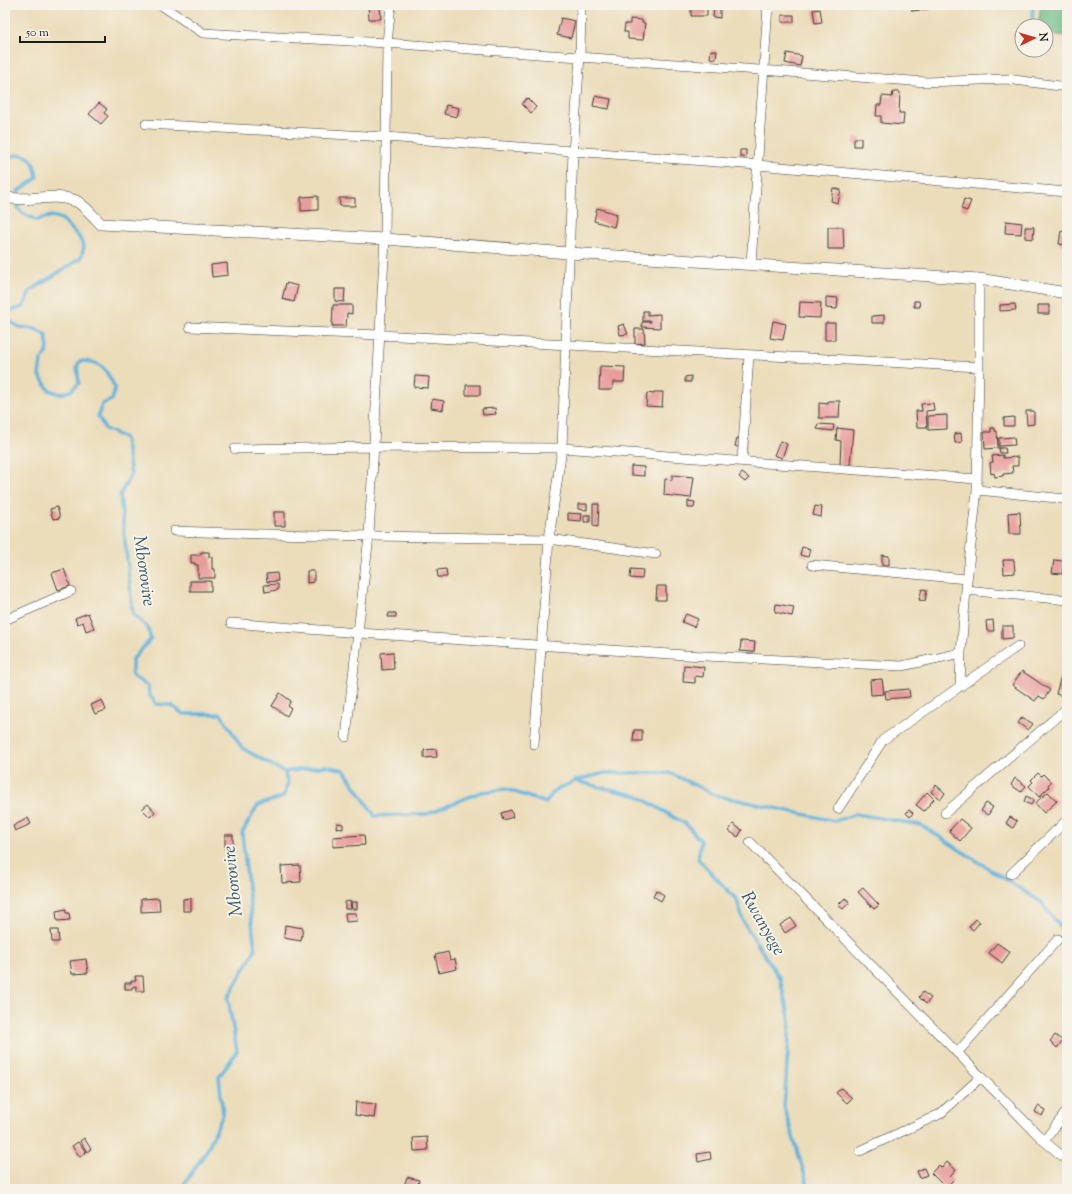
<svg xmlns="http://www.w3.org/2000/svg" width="1072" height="1194" font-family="'Sorts Mill Goudy',serif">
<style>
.forest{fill:#6abc88;stroke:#436c52}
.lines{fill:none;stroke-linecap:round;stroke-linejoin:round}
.stream{stroke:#62b4dd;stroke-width:3.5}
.building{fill:#e89d9c}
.minor-casing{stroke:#3b3934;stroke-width:10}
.tertiary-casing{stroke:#3b3934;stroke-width:12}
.minor{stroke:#fff;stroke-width:9}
.tertiary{stroke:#fff;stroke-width:11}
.labels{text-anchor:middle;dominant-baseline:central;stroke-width:4;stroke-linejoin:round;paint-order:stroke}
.water-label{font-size:18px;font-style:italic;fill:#385969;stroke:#f7f3e8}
</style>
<rect width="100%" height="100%" fill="#f7f3e8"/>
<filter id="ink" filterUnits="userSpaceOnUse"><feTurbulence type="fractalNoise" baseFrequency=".025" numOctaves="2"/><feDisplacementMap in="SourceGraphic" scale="8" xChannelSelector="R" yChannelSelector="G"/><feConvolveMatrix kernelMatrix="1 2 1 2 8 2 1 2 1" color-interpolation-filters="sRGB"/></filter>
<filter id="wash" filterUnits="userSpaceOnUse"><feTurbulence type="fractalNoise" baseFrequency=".012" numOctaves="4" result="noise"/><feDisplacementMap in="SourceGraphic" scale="16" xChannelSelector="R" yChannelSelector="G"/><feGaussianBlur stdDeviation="0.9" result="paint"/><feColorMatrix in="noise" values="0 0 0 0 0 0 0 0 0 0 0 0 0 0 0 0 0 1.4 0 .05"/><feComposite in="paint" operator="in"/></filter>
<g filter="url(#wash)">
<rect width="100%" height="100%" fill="#ebddba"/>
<path class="forest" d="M1041,5H1067V36L1046,34V26H1038Z"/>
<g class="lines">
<path class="stream" d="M1032,26L1033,5
M5,157C27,152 34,155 37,178L18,191V209L24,214L36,220L52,216L62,219L79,237L84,247L81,258L30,291L23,307L8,311L6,319L19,327L36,329L46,335L48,349L41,361L39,375L49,390L60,394L71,391L79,383L77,367L80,361C102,360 107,371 115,388L112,400L102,404L98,416L105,429L125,438L131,474L120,495L133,614L148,628L151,639L132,660V676L148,686L149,694L156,704L171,705L183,714H221L242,748L284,772L288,783L283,797L258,805L242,833L255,950L228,998L237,1051L219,1077L223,1114L207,1150L181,1189
M284,772L326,766L344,770L375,816L427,814L481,792L506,789L546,803L554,791L575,781L638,796L687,825L701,841L698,859L737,900L744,923L780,979L790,1021L784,1107L809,1189
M577,780L605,773H670L715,795L835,821L856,814L921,825L1041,902L1067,936"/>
</g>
<g id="blocks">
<path class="building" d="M368,5H380L381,19H369Z
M691,5H707V16H691Z
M911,5H928L929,9L912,11Z
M714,6H720V18L713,17Z
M820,9L822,22L815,23L813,10Z
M782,15H794V22H782Z
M561,18L575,21L571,38L557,35Z
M630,19L642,20V23H645L643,40L628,39V32H624L625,24H630Z
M711,50L717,51L716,59L710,58Z
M787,53L802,56L800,66L785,63Z
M893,92H900L899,113H904L903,125L881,123V116H876L877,105H881L882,96L892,97Z
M595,96L611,99L609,109L593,106Z
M527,98L536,107L531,113L522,104Z
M99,103L107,109L104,113L108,116L101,124L89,114Z
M446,105L459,108L457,117L444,114Z
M854,138H861V146H854Z
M740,150H746V157H740Z
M833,188L841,190L838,203L831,201Z
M318,196V210L301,211V197Z
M339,198H355V206H340Z
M964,199L971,201L967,211L961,209Z
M597,208L617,214L614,227L594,221Z
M1006,221L1022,223L1021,234L1005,233Z
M828,227H843L844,249H828Z
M1025,227H1034L1033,239L1025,238Z
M1061,231L1067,232V245L1059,244Z
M227,263L228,275L212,277L211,265Z
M286,283L298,286L294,302L282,299Z
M335,289H345L344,302L335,301Z
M826,297L838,298L837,309L826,308Z
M914,301H919L920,307H914Z
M800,302L821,303L820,318L799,317Z
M1015,304L1016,310L1000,311V305Z
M333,305H352V314L347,313L346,326H332Z
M1038,305H1049V314H1038Z
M643,311H648V315L660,314V328L642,327V322H651V321H643Z
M884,315V323H872V316Z
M773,321L786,324L783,340L770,338Z
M825,323H835V340H825Z
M624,324L628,334L620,335L618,326Z
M635,329H644L645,343L635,344Z
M600,366L625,367L624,382H613L612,390H599Z
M415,376L429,377L428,388L414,387Z
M691,376V382H685V377Z
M466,385H480V395H466Z
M654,392H663L662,407L646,406L647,393L654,394Z
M432,399L444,401L443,410L431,408Z
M828,401H840L839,418H819V403L828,404Z
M933,403L934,410L926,411L927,427H917L916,411H922L921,404Z
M495,408L496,414L483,415L482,409Z
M1026,411H1034V424L1027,425Z
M947,415V429L928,430V416Z
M1014,417V426H1004V418Z
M818,424L834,425L833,431L817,429Z
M837,428L853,430L850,465H840L841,441L836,440Z
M991,428H995V431H997L998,448L985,449L984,432H991Z
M961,433L962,442L955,443L954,434Z
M1014,437L1015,445L999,446V438Z
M737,438L748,441L746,450L735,446Z
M780,441L787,444L782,458L774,455Z
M999,448H1005L1006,453H1000Z
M1003,455V458L1018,457V466H1012L1013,473L1003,474V476L995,477L994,473L991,474L990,463L993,462L992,456Z
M631,466L644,467V476L631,475Z
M742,473L749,478L745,482L739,477Z
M672,475L694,477L691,498L664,495L665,479L672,480Z
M688,501L695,502L694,508H688Z
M578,504H587V510L578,509Z
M593,504H599L598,527L593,526Z
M815,506L822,507L821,517L813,515Z
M57,507L60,518L53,519L50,509Z
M274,512H285V526H274Z
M1020,512L1021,534H1009L1008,513Z
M568,513L582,514L581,521L568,520Z
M584,515H590V522H584Z
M802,547L810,549L808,557L800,555Z
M201,552H209V557H212V569H215V578H198V565H195V563H191V555H201Z
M882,555L889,556V565H882Z
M1003,560H1014L1015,573L1004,574Z
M1054,560L1064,561L1062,574L1052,573Z
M64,569L70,586L58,590L52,573Z
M446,569L447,577H438L437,570Z
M631,569L643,570L642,579L630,578Z
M307,571H314V582L307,583Z
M277,573L278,581L267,582L266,574Z
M190,581H211V591H190Z
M278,584V590L265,592L264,585Z
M657,586H666V600H656Z
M922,589L927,590L925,601L919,600Z
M776,604L794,607L792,616L775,612Z
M88,613L94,628L86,631L83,622L77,624L75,618Z
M389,613H396V617H388Z
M686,614L698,619L694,627L682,622Z
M993,620L994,631H987L986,621Z
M1002,626H1013V638L1002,639Z
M741,641L755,642L754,652L740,651Z
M393,652L394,669L382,670L381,653Z
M684,665L704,667L703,677L695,676V683L683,682Z
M1022,671L1050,690L1044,699L1039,696L1035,701L1012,685Z
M1061,676L1067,678V697L1056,694Z
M882,679L884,694L871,695L870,680Z
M909,689L910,697L886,699L885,691Z
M280,693L291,701L288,706L291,708L287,716L272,706Z
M102,700L106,710L95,714L91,705Z
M1022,717L1033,724L1028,730L1018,723Z
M634,730H642V741H633Z
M436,749L437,757L424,758V750Z
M1038,773L1041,776L1043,774L1051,782L1048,785L1049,787L1039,797L1029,786L1033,782L1031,780Z
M1015,778L1026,786L1021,792L1011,785Z
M936,785L945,793L941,799L931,792Z
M927,792L934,799L924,811L916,805Z
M1048,792L1057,801L1044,813L1035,803Z
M1026,796L1034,800L1031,805L1024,802Z
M986,803L993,807L988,815L981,811Z
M148,804L155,812L150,817L142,809Z
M511,810L513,817L503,820L501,813Z
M909,810L913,813L910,817L906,813Z
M1010,817L1017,821L1013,828L1006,823Z
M28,818L31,824L15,831L13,826Z
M960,819L971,828L960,841L949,831Z
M337,823L343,824V829L336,828Z
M733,824L742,830L738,837L729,831Z
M225,835H233V850H225Z
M364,835L365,845L333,847V837Z
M300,865L301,882L282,883L281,866Z
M863,888L879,905L874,909L858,892Z
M656,890L664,895L661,901L653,896Z
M159,898L160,911L141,912V899Z
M191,898V911H183V899Z
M845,898L850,902L843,909L838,905Z
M350,901L351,909H345V902Z
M351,902H357V909H352Z
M66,909V913H69L70,920L57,921L56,911Z
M345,913H356L357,921L346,922Z
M791,918L796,926L785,933L780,925Z
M976,919L980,922L973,930L969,927Z
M285,925L303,928L301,941L284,938Z
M51,930H58L59,942H52Z
M997,943L1010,952L1002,963L989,953Z
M448,952L450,960L455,959L457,969L439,973L435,955Z
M86,959L88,973L72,974L70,961Z
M135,976H143L144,991H136V986L132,987V989H125V983H131V981H136Z
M923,992L931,998L926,1004L919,997Z
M1055,1035L1063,1041L1057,1048L1050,1041Z
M841,1088L852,1098L847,1103L836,1093Z
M356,1102L376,1104L374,1118L355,1115Z
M1038,1106L1045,1110L1042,1116L1035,1112Z
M427,1137L428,1150L414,1151L413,1138Z
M84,1138L91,1149L87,1152L80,1141Z
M78,1142L86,1152L80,1157L72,1146Z
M710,1152L711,1159L698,1162L697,1154Z
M947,1162L956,1170L950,1177L953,1180L946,1188L931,1173L939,1165L942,1168Z
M924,1168L927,1175L920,1178L917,1171Z
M407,1177L419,1180L417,1189H403Z"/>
</g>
</g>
<g filter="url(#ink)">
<use href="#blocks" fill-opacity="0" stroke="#3b3934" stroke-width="1"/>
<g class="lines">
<g class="minor-casing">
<path id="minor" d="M161,5L203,33L387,43L926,82L1007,79L1067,87
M146,124L386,137L757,165L1067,192
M751,264L768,5
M190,327L380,335L979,367
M235,449L374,447L562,448L977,479
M742,461L749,355
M977,490L1067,499
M174,531L264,534L549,539L656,554
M812,565L967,579
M966,590L1067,600
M5,620L71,591
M231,623L359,633L685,655L902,666L961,653
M960,687L961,653L966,590L977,490L979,367V279
M346,737L369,536L385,239L387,43L391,5
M534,744L549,539L562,448L573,152L580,57L581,5
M838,809L883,740L1018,646
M945,813L1067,708
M750,842L1044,1141L1067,1160
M1011,874L1067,820
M957,1053L1058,939
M1044,1141L1067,1111
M860,1151L940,1114L981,1077"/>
</g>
<g class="tertiary-casing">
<path id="tertiary" d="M5,197C27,203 51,192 76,201C83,204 95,218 101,224L385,239L569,253L979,279L1067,293"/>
</g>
<use href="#minor" class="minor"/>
<use href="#tertiary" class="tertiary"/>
</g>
</g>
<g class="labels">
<g class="water-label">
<text transform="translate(143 571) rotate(82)">Mborovire</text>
<text transform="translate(234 881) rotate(-96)">Mborovire</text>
<text transform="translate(762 924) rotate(60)">Rwanyege</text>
</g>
</g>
<rect width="1072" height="1194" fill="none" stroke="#f7f3e8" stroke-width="20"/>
<g transform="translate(1034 38) rotate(85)"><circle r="19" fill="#f7f3e8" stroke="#9f9d96"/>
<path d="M0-3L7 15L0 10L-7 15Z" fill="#c8321e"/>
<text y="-6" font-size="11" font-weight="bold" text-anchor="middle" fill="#1c1c1c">N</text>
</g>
<path d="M20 36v6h85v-6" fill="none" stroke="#1c1c1c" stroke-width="2"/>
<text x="26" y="36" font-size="12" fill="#1c1c1c" stroke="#f7f3e8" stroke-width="3" paint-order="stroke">50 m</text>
</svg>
